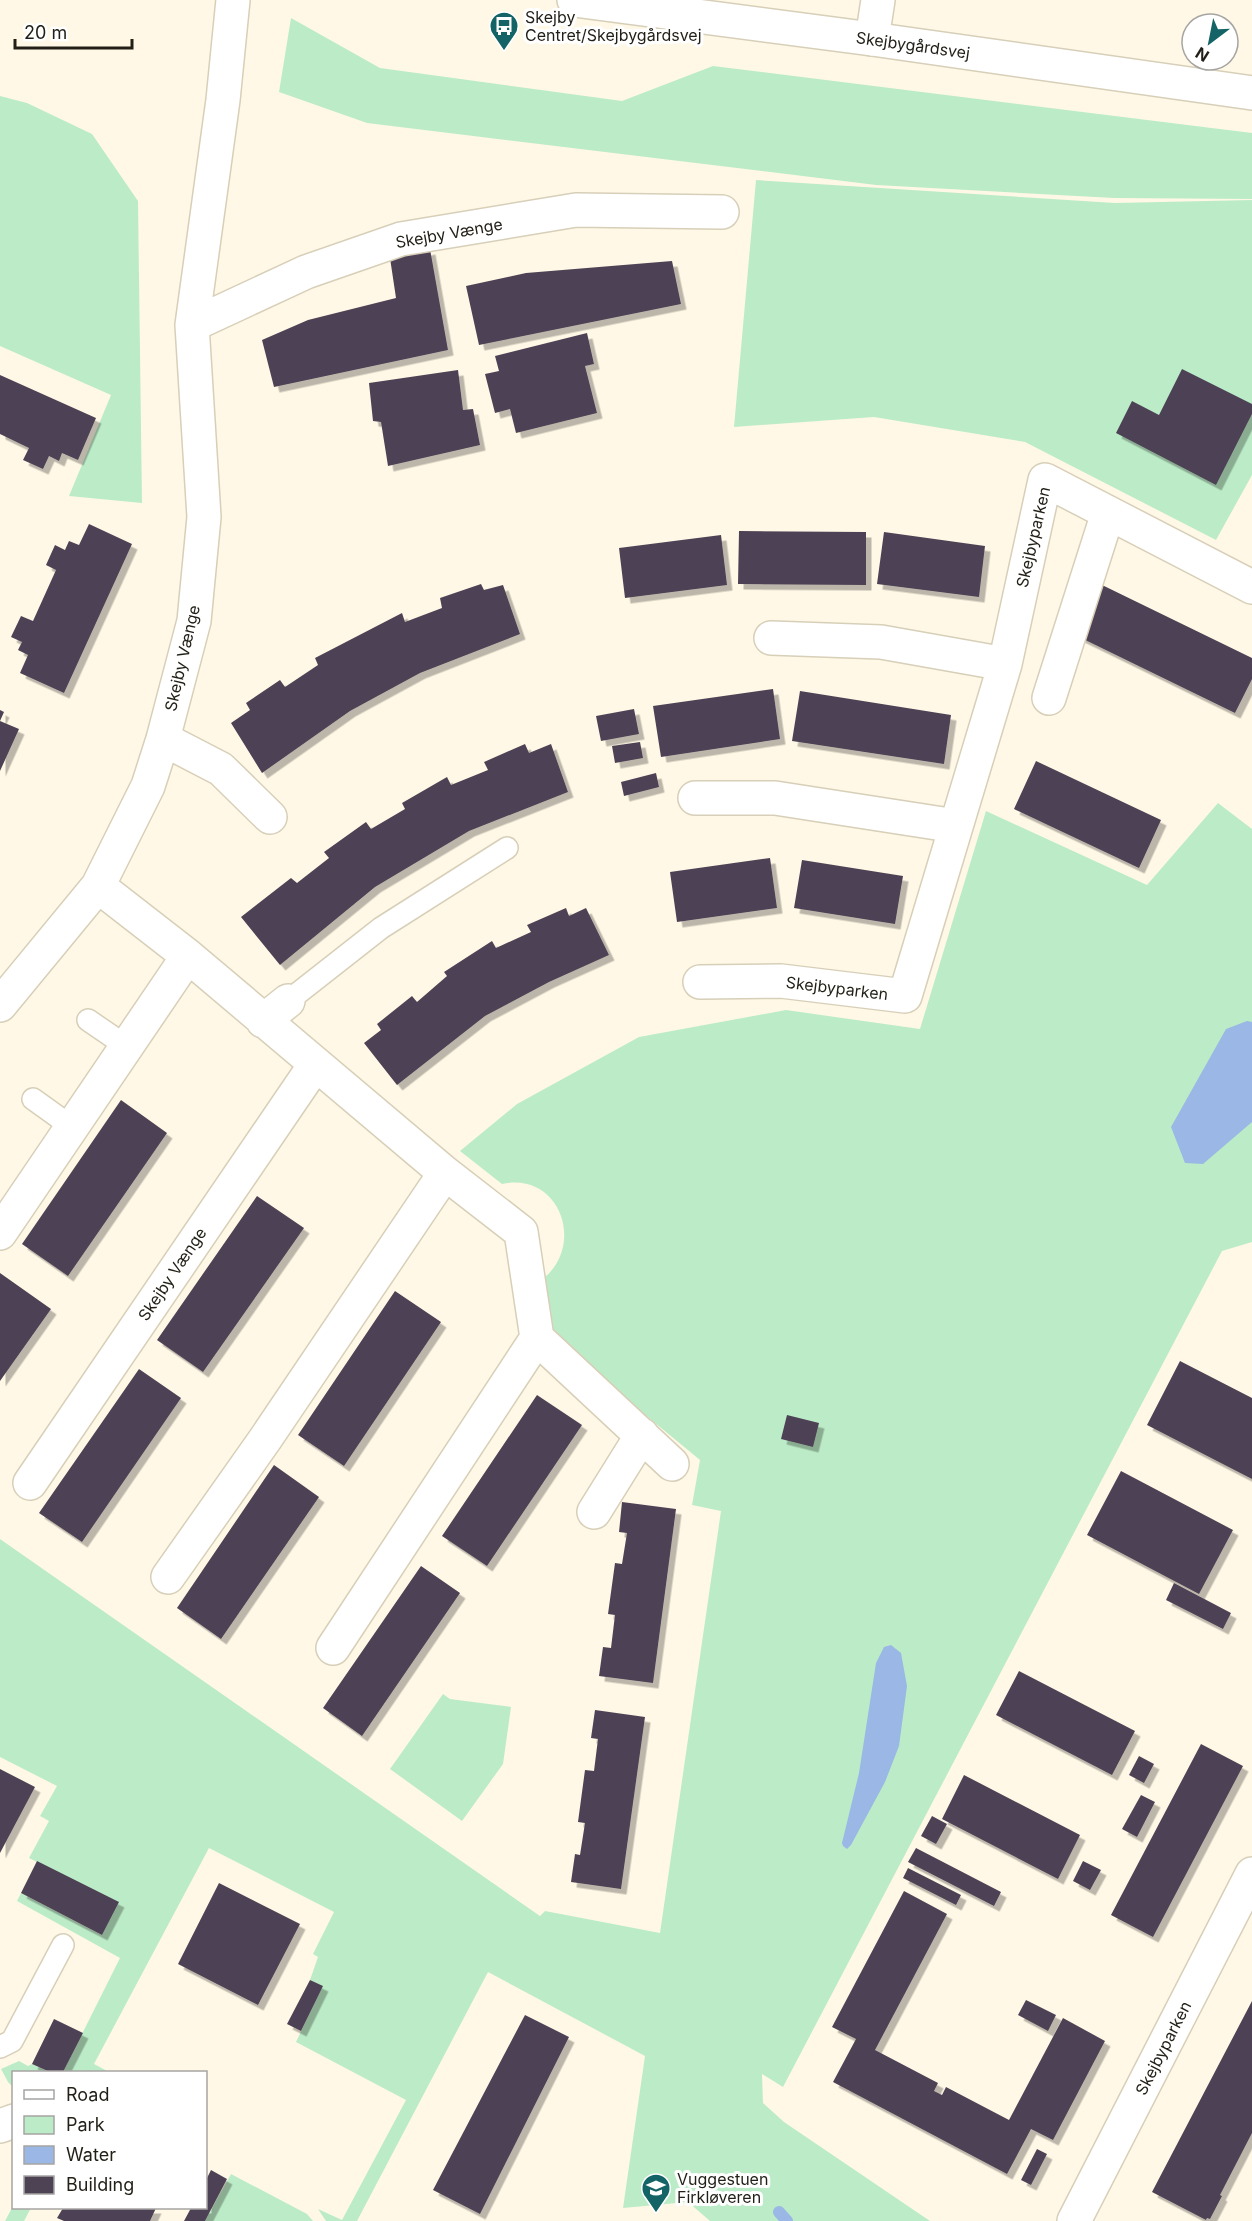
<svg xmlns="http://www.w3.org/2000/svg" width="1252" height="2221" font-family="Inter,sans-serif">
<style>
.green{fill:#bcecc7}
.water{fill:#9ab7e5}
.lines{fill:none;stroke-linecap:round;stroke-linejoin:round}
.stream{stroke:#9ab7e5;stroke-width:12}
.building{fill:#4e4354;filter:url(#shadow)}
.service-casing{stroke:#d7cfb8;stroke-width:24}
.minor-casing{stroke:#d7cfb8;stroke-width:36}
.tertiary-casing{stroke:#d7cfb8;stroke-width:36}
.service{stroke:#fff;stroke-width:21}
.minor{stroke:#fff;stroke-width:33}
.tertiary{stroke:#fff;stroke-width:33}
.labels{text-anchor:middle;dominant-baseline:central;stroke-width:6;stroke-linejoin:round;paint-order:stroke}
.poi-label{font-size:16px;fill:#211f16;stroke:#fff;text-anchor:start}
.street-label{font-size:16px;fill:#211f16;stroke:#fff}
</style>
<defs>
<filter id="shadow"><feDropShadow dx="5.5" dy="5.5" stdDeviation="0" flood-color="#0004"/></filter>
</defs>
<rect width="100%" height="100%" fill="#fff8e6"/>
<path class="green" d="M291,18L380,68L622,101L713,66L1252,133V199L1114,198L876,185L367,123L279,92Z
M0,96L27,103L92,134L138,201L142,503L69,496L111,395L0,346Z
M756,180L1115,203L1252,200V475L1216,540L1025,442L874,417L734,427Z
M1218,803L1252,829V1242L1222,1251L783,2087L762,2074L763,2103L784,2122L930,2221H710L688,2202L623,2208L645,2056L488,1972L357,2221H326L318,2209L342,2220L406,2100L296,2042L322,1987L310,1980L318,1957L313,1954L334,1912L209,1848L94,2064L109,2072H63L120,1958L17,1901L21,1893L102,1935L118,1902L29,1858L49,1821L40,1816L57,1786L0,1757V1539L540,1916L545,1911L660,1933L721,1511L692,1505L700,1460L547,1334L540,1281C587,1248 561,1171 502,1184L460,1151L517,1104L639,1037L786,1010L920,1029L986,811L1147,885Z
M443,1694L450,1699L511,1707L503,1764L462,1821L390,1769Z
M19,2061L28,2066L32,2064L50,2072H14L13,2087L8,2082L1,2069Z
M231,2174L307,2214L313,2221H205Z
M13,2206L14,2208H31L24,2221H5Z"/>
<path class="water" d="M1247,1021L1252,1022V1122L1203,1164L1185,1163L1171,1127L1226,1029Z
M891,1645L901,1653L907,1686L899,1746L885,1782L851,1845L847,1849L843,1846L842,1843L859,1773L876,1663L884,1647Z"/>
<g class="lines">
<path class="stream" d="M779,2212L787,2221"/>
</g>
<path class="building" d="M430,249L448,350L274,387L262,340L308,320L396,298L390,258Z
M672,261L681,304L479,345L466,286L526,273Z
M587,333L594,364L585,366L597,413L516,433L510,409L495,413L485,374L499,371L495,356Z
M1182,369L1252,404V414L1216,485L1116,433L1132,401L1159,415Z
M458,370L463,410L473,409L480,445L388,466L381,422L373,421L369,383Z
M0,375L96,418L78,460L62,453L59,461L49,456L43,469L23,460L29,448L0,434Z
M89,524L132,544L64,693L20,673L28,655L18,650L22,642L11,637L21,616L33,621L56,570L46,565L55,545L65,550L69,541L79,545Z
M739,531L866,532V585L738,584Z
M884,532L985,546L979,597L877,584Z
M721,535L727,585L625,598L619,548Z
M481,584L484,590L503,585L520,634L420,673L350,711L262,773L231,723L250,710L246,703L280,680L285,687L318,665L315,658L402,613L405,622L442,608L440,598Z
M1100,584L1252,658V679L1235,713L1075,635Z
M773,689L780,739L661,757L653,706Z
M800,691L951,715L944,764L792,741Z
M634,709L639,734L601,741L596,716Z
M0,710L4,712L0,721L19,729L0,771Z
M640,742L643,758L615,763L612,746Z
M525,744L529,753L551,744L568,792L469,831L375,887L280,965L241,917L291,878L297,883L329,858L324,852L366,822L371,829L405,809L402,803L447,777L451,785L488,770L484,762Z
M1036,761L1161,820L1139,868L1014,809Z
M656,773L659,787L624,796L621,782Z
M770,858L777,908L677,922L670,872Z
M802,860L903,876L895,924L794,908Z
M566,908L569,916L586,908L609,955L549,982L485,1016L397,1085L364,1043L381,1030L377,1024L412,996L417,1002L447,976L444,972L492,941L496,948L531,932L527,925Z
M121,1100L167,1133L68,1276L22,1244Z
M257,1196L304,1228L203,1372L157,1340Z
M0,1273L51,1309L0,1381Z
M395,1291L441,1322L344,1466L298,1435Z
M1180,1361L1252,1398V1479L1147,1425Z
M139,1369L181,1398L82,1542L39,1513Z
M537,1395L582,1425L487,1566L442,1536Z
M787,1415L819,1423L813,1447L781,1439Z
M274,1465L319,1497L221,1639L177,1608Z
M1121,1471L1233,1530L1199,1594L1087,1535Z
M622,1502L676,1509L653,1683L599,1676L603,1647L611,1648L615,1615L608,1614L615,1563L622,1564L627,1533L619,1532Z
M421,1566L460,1593L362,1736L323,1708Z
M1174,1583L1231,1613L1223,1629L1166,1600Z
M1019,1671L1135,1731L1112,1775L996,1715Z
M595,1710L645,1717L621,1889L571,1882L575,1854L580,1855L585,1823L578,1822L585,1770L594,1771L598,1739L591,1738Z
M1201,1744L1243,1766L1153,1937L1111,1915Z
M1139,1756L1154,1764L1144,1783L1129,1775Z
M0,1769L35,1787L0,1853Z
M964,1775L1080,1835L1058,1879L942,1819Z
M1141,1795L1155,1802L1137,1837L1122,1829Z
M932,1816L947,1824L936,1844L921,1836Z
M916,1848L1001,1892L994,1906L908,1862Z
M37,1861L119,1902L102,1935L21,1893Z
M1083,1861L1101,1870L1090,1890L1073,1881Z
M908,1868L961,1895L956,1905L903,1878Z
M219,1883L300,1924L258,2005L178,1964Z
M904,1891L947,1914L875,2050L938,2083L934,2091L942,2095L946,2087L1009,2120L1063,2018L1105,2041L1053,2140L1031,2129L1007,2174L833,2082L856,2039L832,2027Z
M310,1980L323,1986L301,2031L287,2024Z
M1026,2000L1056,2015L1048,2031L1018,2015Z
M1252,2001V2133L1220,2195L1222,2196L1210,2219L1207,2218L1206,2220L1152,2192Z
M525,2015L569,2037L480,2214L433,2190Z
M54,2019L83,2033L63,2072H50L32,2064Z
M1037,2149L1047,2154L1031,2185L1021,2180Z
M211,2170L227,2179L205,2221H184L191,2208H206V2180Z
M63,2208H156L150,2221H64L57,2218Z"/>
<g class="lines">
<g class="service-casing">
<path id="service" d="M288,1001L381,928L507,848
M88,1020L126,1046
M33,1099L72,1127
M0,2047L12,2041L63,1945"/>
</g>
<g class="minor-casing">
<path id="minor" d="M872,39L878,0
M192,325L306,272L401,239L576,210L722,212
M771,638L881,642L1005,664
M1049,698L1108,513
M163,739L221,769L270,817
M695,798H775L956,826
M98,886L188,956L445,1173L521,1232L537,1338L672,1464
M700,982L781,981L905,996L1005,664L1045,480L1252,587
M0,1005L98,886L148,786L163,739L194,621L204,517L192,325L223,100L233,0
M263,1021L288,1001
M0,1233L188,956
M30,1483L315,1065
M594,1512L642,1435
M168,1577L266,1438L445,1173
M333,1648L537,1338
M0,2126L14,2121
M1074,2221L1252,1874"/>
</g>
<g class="tertiary-casing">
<path id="tertiary" d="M574,0L872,39L1252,93"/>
</g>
<use href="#service" class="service"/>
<use href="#minor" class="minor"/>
<use href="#tertiary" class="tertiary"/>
</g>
<defs>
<g id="bus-pin" transform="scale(1.5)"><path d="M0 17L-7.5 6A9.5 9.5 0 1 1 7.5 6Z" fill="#146467" stroke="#fff"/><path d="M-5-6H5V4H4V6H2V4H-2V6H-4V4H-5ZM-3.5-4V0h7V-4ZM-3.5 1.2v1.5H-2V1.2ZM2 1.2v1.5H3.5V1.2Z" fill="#fff"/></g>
<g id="school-pin" transform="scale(1.5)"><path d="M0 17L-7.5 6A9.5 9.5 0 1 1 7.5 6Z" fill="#146467" stroke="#fff"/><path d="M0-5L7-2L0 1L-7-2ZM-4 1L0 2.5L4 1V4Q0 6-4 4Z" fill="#fff"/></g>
</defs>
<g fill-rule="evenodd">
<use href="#bus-pin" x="504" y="26"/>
<use href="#school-pin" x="656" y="2188"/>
</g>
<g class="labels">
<g class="poi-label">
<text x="525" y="17">Skejby<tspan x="525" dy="18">Centret/Skejbygårdsvej</tspan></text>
<text x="677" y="2179">Vuggestuen<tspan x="677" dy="18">Firkløveren</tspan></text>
</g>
<g class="street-label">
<text transform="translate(913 45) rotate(8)">Skejbygårdsvej</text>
<text transform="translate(449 233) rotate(-10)">Skejby Vænge</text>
<text transform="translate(1033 537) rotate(-77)">Skejbyparken</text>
<text transform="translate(182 658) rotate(-77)">Skejby Vænge</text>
<text transform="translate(837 988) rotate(7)">Skejbyparken</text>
<text transform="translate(172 1274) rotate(-56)">Skejby Vænge</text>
<text transform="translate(1163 2048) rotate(-63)">Skejbyparken</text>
</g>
</g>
<rect x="12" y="2071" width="195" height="138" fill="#ffffff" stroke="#a6a5a2" stroke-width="1.5"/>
<rect x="24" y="2090" width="30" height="9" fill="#ffffff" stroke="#a6a5a2" stroke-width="1.5"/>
<text x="66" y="2101" font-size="18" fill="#211f16">Road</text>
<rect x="24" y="2116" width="30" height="18" fill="#bcecc7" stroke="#a6a5a2" stroke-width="1.5"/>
<text x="66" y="2131" font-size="18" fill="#211f16">Park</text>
<rect x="24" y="2146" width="30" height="18" fill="#9ab7e5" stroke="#a6a5a2" stroke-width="1.5"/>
<text x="66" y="2161" font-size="18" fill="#211f16">Water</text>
<rect x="24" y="2176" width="30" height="18" fill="#4e4354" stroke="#a6a5a2" stroke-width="1.5"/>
<text x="66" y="2191" font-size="18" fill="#211f16">Building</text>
<g transform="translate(1210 42) rotate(212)"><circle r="28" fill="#ffffff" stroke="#a6a5a2" stroke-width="1.5"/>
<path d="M0-4.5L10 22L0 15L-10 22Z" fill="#146467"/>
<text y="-9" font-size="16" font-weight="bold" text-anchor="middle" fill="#211f16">N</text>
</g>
<path d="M15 39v9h117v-9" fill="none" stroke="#211f16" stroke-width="3"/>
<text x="24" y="39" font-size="18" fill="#211f16" stroke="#ffffff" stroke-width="4.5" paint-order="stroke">20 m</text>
</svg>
